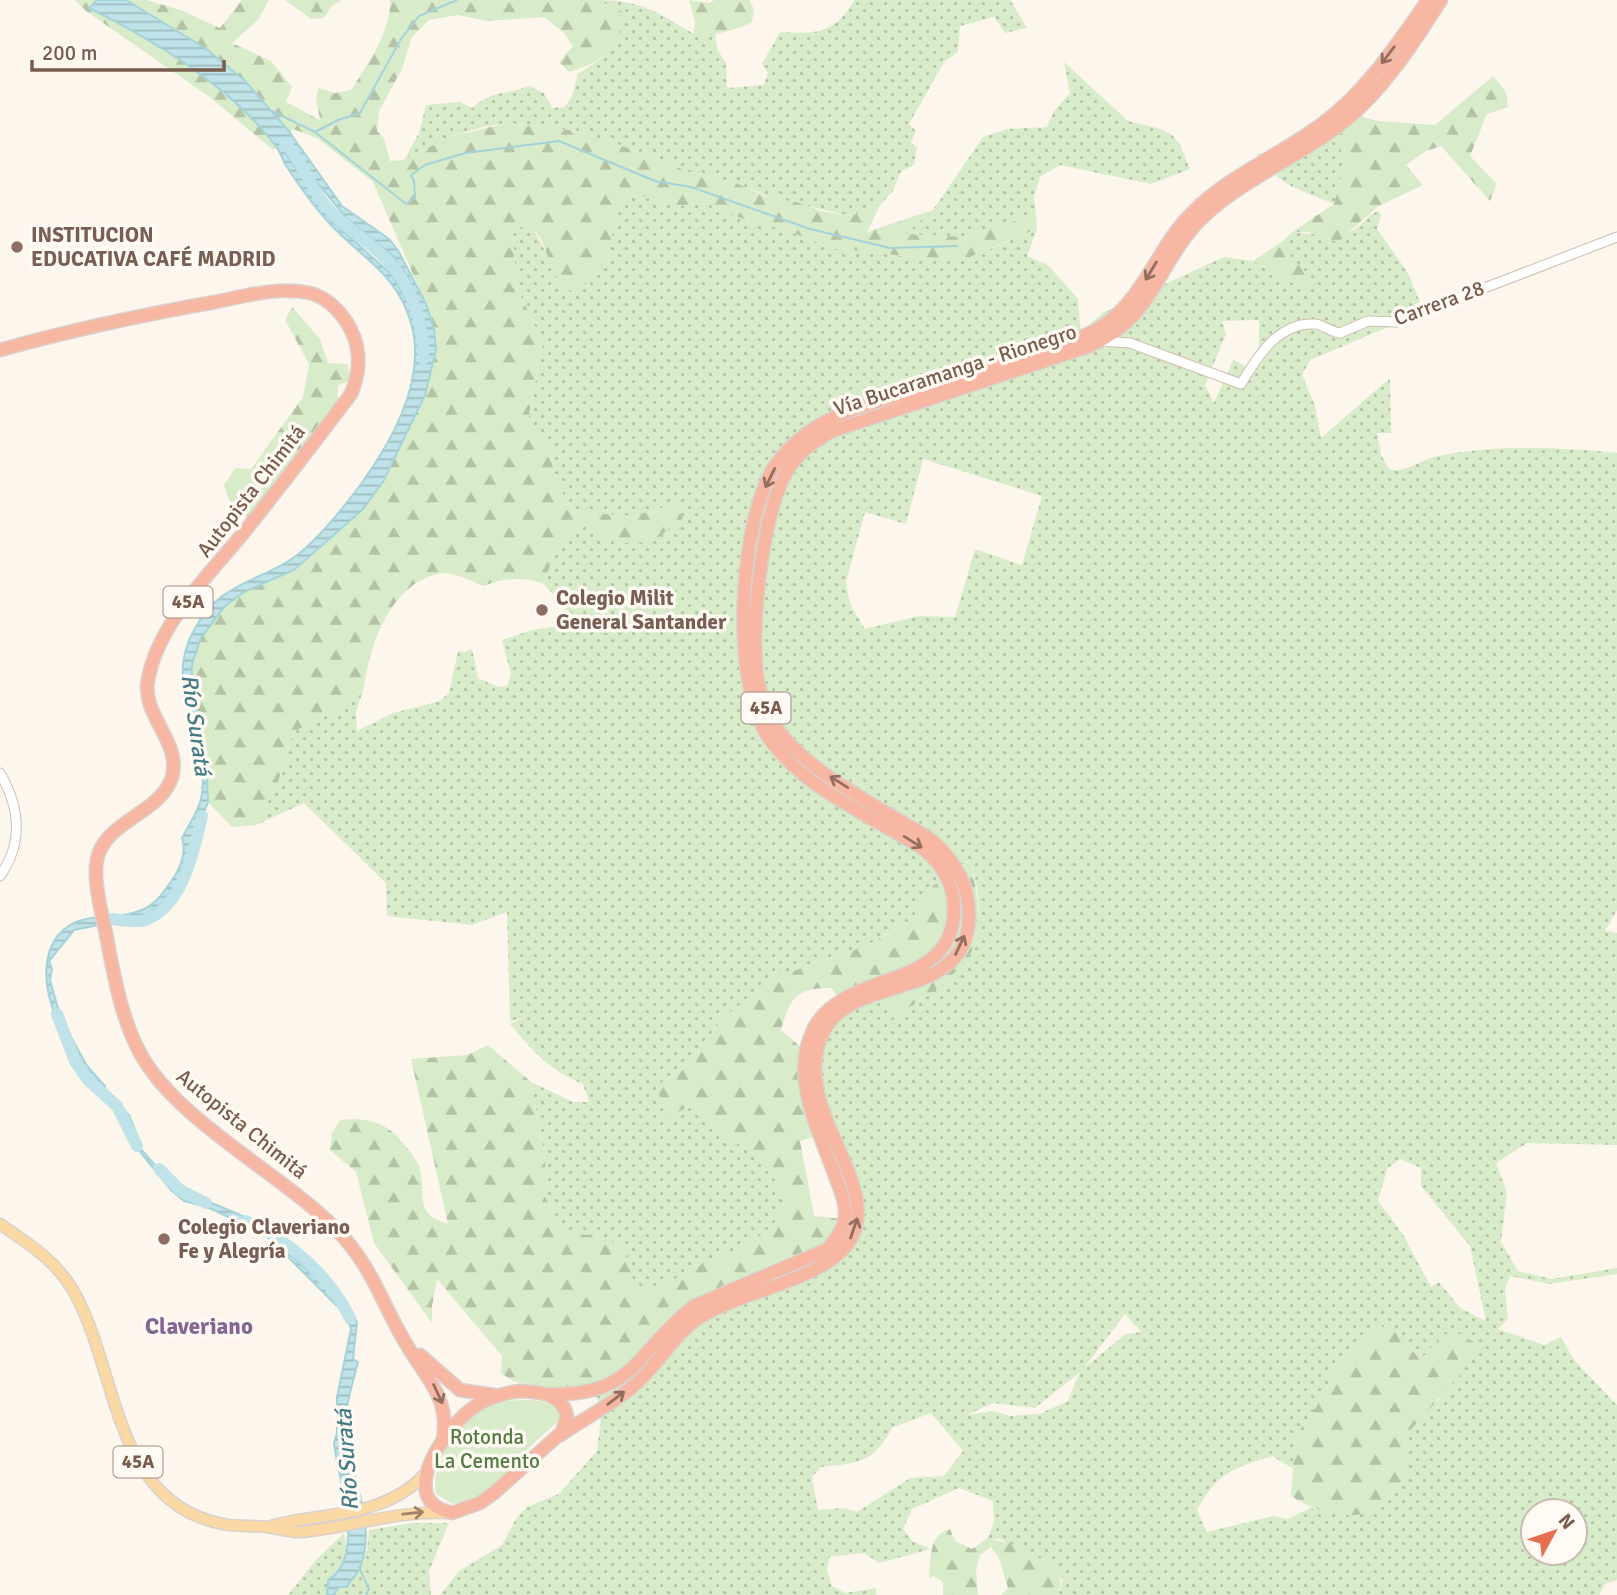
<svg xmlns="http://www.w3.org/2000/svg" width="1617" height="1595" font-family="Signika,sans-serif">
<style>
.grass{fill:url(#grass-dots);fill-rule:evenodd}
.forest{fill:url(#forest-firs)}
.park{fill:#d8ecc9}
.water{fill:url(#water-rules);stroke:#a5d3da;stroke-width:2;fill-rule:evenodd}
.lines{fill:none;stroke-linecap:round;stroke-linejoin:round}
.stream{stroke:#a5d3da;stroke-width:2}
.river{stroke:#bfe3e8;stroke-width:12}
.minor-casing{stroke:#d1beb0;stroke-width:11}
.major-casing{stroke:#dad1cd;stroke-width:13}
.highway-casing{stroke:#dad1cd;stroke-width:15}
.minor{stroke:#fff;stroke-width:9}
.major{stroke:#fbd9a5;stroke-width:10}
.highway{stroke:#f7b7a3;stroke-width:12}
.oneway{stroke:#936e5e}
.oneway2{stroke:#a18267}
.education-dot{fill:#8d6e63;stroke:#fffaf3;stroke-width:2.5}
.labels{text-anchor:middle;dominant-baseline:central;stroke-width:7;stroke-linejoin:round;paint-order:stroke}
.shield{fill:#fffaf3;stroke:#a28b7f;stroke-width:2}
.shield-label{font-size:19px;font-weight:bold;fill:#7a5c4d}
.education-label{font-size:21px;font-weight:bold;fill:#785e54;stroke:#fffaf3;text-anchor:start}
.street-label{font-size:21px;fill:#7a5c4d;stroke:#fffaf3}
.park-label{font-size:21px;fill:#537a41;stroke:#fffaf3}
.water-label{font-size:23px;font-style:italic;fill:#437c86;stroke:#fffaf3}
.neighbourhood-label{font-size:23px;font-weight:bold;fill:#846695;stroke:#fffaf3}
</style>
<defs>
<pattern id="grass-dots" width="8" height="8" patternUnits="userSpaceOnUse" patternTransform="scale(1.75)"><rect width="8" height="8" fill="#d8ecc9"/><path d="M2 2h.1M6 6h.1" fill="none" stroke="#b4c2a5" stroke-width="1.8" stroke-linecap="round"/></pattern>
<pattern id="forest-firs" width="22" height="20" patternUnits="userSpaceOnUse" patternTransform="scale(1.75)"><rect width="22" height="20" fill="#d8ecc9"/><path d="M5 1l3.5 6h-7zM16 11l3.5 6h-7z" fill="#b4c2a5"/></pattern>
<pattern id="water-rules" width="6" height="5" patternUnits="userSpaceOnUse" patternTransform="scale(1.75)"><rect width="6" height="5" fill="#bfe3e8"/><path d="M0 2.5h6" fill="none" stroke="#a0bbbe"/></pattern>
</defs>
<rect width="100%" height="100%" fill="#fdf6ec"/>
<path class="grass" d="M596,0C614,0 633,2 651,10C669,17 685,32 705,38L715,34L717,49L726,63L727,88L764,85L768,73L762,64L780,32C817,34 835,34 854,0H1010L1027,28L1005,33L994,17L960,26L958,52L944,62L909,124L916,131L911,143L917,147L914,165L901,171L893,191L880,205L850,216L769,197L734,182L685,171L663,160L577,131L507,123L483,127L449,137L404,160L419,133L426,105L460,102L472,108C494,89 503,96 529,86L544,93L552,108L565,107L572,96L578,74L602,58Z
M1440,0L1371,98L1327,138L1340,137L1343,166L1334,204C1299,189 1280,187 1257,154L1287,147L1355,92Z
M1064,62L1128,121L1161,129L1172,135L1180,145L1190,169L1151,184L1060,165L1040,177L1034,197L1036,214L966,237L904,234L933,210L983,137L1007,129L1047,127L1054,111L1070,93Z
M639,195L678,206L706,203L743,219L783,229L832,248L929,259L990,249L1037,229L1027,256L1048,265L1078,299L1082,347L1093,321L1104,312L1224,257L1253,261L1265,268L1295,260L1286,253L1283,241L1292,232C1311,233 1334,239 1352,231C1362,226 1367,215 1378,211L1381,215L1377,229L1408,273L1424,312L1310,360L1302,375L1315,406L1321,438L1390,378L1391,433H1377L1381,455L1389,469C1405,474 1418,461 1434,457C1494,444 1556,447 1617,453V910L1605,931L1617,933V1145L1527,1143L1496,1163L1507,1192L1501,1242L1518,1271L1552,1279L1617,1268V1274L1549,1284L1510,1276L1505,1289L1508,1319L1498,1329L1544,1345L1561,1337L1574,1360L1617,1405V1580L1605,1584L1599,1595H1058L1063,1580L1046,1560L1023,1554L1003,1540L988,1538L994,1522L993,1501L959,1488L912,1509L903,1529L912,1541L931,1549L879,1563L864,1553L829,1557L827,1570L832,1586L845,1593L876,1588V1595H440L459,1571L502,1545L517,1517L527,1507L559,1494L597,1451L602,1409L593,1391L677,1320L844,1219L819,1135L810,1036L878,987L892,1018C963,977 996,944 970,859L926,891L913,919L866,946L725,1016L685,1067L657,1086L668,1118L694,1103L729,1137L768,1166L786,1200L773,1228L736,1251L704,1263L660,1287L637,1292L602,1236L565,1233L545,1197V1158L531,1082L573,1102H589L583,1084C550,1071 532,1050 510,1024L522,1018L510,1021L507,912L472,925L387,916L386,883L304,803L256,825L278,782L293,732L333,712L364,688L356,711L357,731L393,713L440,701L449,693L458,651L465,652L472,649L478,678L498,687L507,686L511,674L502,640L532,630L571,624L572,616L544,584L557,544L583,525L616,543L675,504L633,516L574,512L555,481L550,448L528,420L543,343L516,286L513,226L533,228L550,260L603,269L622,197ZM1259,320V358L1250,368L1233,360L1214,403L1205,385L1226,334L1222,321ZM923,459L1042,496L1022,565L975,549L955,617L919,616L865,629L850,604L846,582L865,512L906,524ZM1400,1159L1421,1168V1186L1470,1246L1486,1321L1460,1308L1439,1282L1431,1287L1402,1233L1378,1201L1387,1169ZM1125,1314L1141,1332L1126,1334L1084,1368ZM1380,1326C1414,1337 1425,1369 1440,1399L1425,1410L1404,1437L1409,1464L1332,1513L1310,1508L1288,1519L1273,1516L1207,1532L1197,1510C1217,1473 1233,1468 1272,1456L1294,1469L1295,1437L1326,1393L1332,1374L1353,1350ZM1080,1372L1068,1401L1039,1414L1010,1416L994,1411L967,1415L993,1403L1035,1408ZM931,1413L963,1451L944,1476L910,1478L857,1512L844,1508L818,1510L812,1477L821,1467C858,1463 874,1463 892,1428ZM1533,1511H1575V1553H1533Z
M411,1523H449L429,1571L431,1595H288L316,1560L344,1533L348,1553L367,1551L369,1530Z"/>
<path class="forest" d="M75,0H147L181,10L220,28L242,0H269L258,20L232,43L271,61L292,87L286,102L320,120L316,98L319,88L335,93L351,90C367,65 392,30 390,0H596L619,9L626,16C614,51 605,61 569,72L559,62L573,46L564,33L544,17L487,21L458,15L429,20L412,37L402,69L379,111L377,131L384,138L390,161L404,160L449,137L507,123L577,131L663,160L685,171L734,182L767,197L796,202L822,211L850,216L880,205L867,232L933,210L905,234L966,237L1036,214L1037,229L957,262L832,248L783,229L743,219L706,203L678,206L639,195L623,197L603,269L575,293L559,284L541,239L533,228L513,227L516,286L543,343L528,420L550,448L555,481L574,512L633,516L675,504L683,518L652,542L616,543L583,525L557,544L544,584C526,576 502,578 484,586C471,581 451,570 437,574C389,586 370,645 364,688L333,712L293,732L278,782L256,825L232,827L208,802L206,755L191,687L192,664L201,638L225,606L244,592L294,570L362,510L383,482L425,395L436,350L426,304L373,182L317,138L293,129L273,150L211,98L86,11Z
M285,0H342L332,6L324,18L311,19Z
M689,0L710,3L714,0H749L754,9L752,22C737,31 722,31 705,38L694,35L695,21Z
M1493,76L1506,92L1508,107L1487,114L1470,156L1497,184L1490,201L1441,146L1426,151L1406,165L1423,185L1377,207L1338,242L1308,232H1292L1334,204L1343,166L1340,138L1325,139L1355,115L1377,121L1435,125Z
M1283,241C1287,260 1306,264 1310,284L1305,290L1253,261Z
M292,307L320,339L328,363L348,364L350,381L338,385V406L249,519L231,505L224,486L235,468L251,469L303,397L309,364L285,320Z
M971,859C974,880 983,919 977,939C967,972 920,1002 892,1018L878,987L842,1002L831,988C796,988 790,998 781,1030L805,1051L819,1135L800,1141L814,1216L844,1219L835,1240L694,1306L621,1379L555,1390L513,1381L501,1373L502,1356L437,1279L432,1306V1323L374,1243L356,1172L330,1150L332,1133L340,1120C370,1117 389,1123 407,1148C411,1153 417,1160 419,1166C428,1193 411,1213 448,1224L411,1059L468,1055L488,1045L531,1082L545,1158V1197L565,1233L602,1236L624,1248L637,1292L660,1287L704,1263L736,1251L773,1228L786,1200L768,1166L729,1137L694,1103L668,1118L656,1086L685,1067L725,1016L776,977L866,946L888,934L913,919L926,891Z
M1380,1326L1399,1332L1420,1360L1443,1334H1461L1478,1345L1462,1373L1404,1437C1405,1445 1409,1455 1409,1463C1408,1488 1377,1515 1353,1515C1330,1516 1310,1508 1291,1496L1295,1437L1326,1393L1332,1374L1353,1350Z
M950,1529L955,1541L972,1549L988,1538L1020,1546L1024,1554C1050,1561 1067,1564 1058,1595H1001L1008,1588L999,1558L991,1547L980,1555L976,1569L978,1595H943V1582L934,1576L929,1578C931,1560 928,1534 950,1529Z"/>
<path class="park" d="M532,1400L550,1403L561,1411V1418C553,1427 542,1435 533,1444C509,1468 490,1499 453,1504L436,1494C429,1461 463,1416 494,1404C505,1400 520,1400 532,1400Z"/>
<path class="water" d="M97,0H126L205,48L245,81L288,130L342,206L389,239L399,252L426,304L434,329L436,350L425,395L383,482L362,510L294,570L244,592L225,606L201,638L192,664L191,687L206,755L208,802L176,884L163,902L146,915L74,930L49,961L52,969L50,980L61,1019L87,1066L105,1086L107,1098L120,1105L129,1115L136,1132L134,1141L174,1187L250,1219L262,1228L347,1307L357,1322L353,1359L358,1362C352,1386 343,1411 346,1437C352,1480 376,1521 361,1565C358,1575 350,1579 347,1587H339L334,1595H327L328,1580C367,1556 338,1481 334,1443L337,1433V1397L351,1329L345,1314L265,1234L207,1207L184,1201L171,1190L133,1143L127,1125L95,1087V1079C79,1070 71,1042 61,1026C40,991 36,930 86,919C105,914 126,918 144,909C159,902 167,887 176,874C182,864 186,849 182,838C188,826 198,812 201,799C213,740 160,691 194,630C218,586 247,585 287,562C312,547 344,507 361,484C393,440 427,379 411,323C398,275 362,258 331,225C314,207 298,184 285,164C282,158 280,151 275,145C229,85 156,41 89,8ZM287,155L296,156L346,218L392,255L409,279L422,321L423,347L415,315L391,274L331,220Z"/>
<g class="lines">
<path class="stream" d="M272,111L315,132L406,204L415,198L414,181L411,175L425,165L465,153L559,141L655,181L691,187L810,229L890,248L957,246
M315,132L338,120L360,113L401,39L419,16L457,0
M359,1567L369,1589L366,1595"/>
<path class="river" d="M285,143C302,160 310,188 326,206C343,227 365,238 383,256C409,280 425,323 423,359
M112,919C121,920 136,923 145,920C183,907 194,850 202,816
M57,1014L75,1061L88,1080L117,1106L137,1146
M159,1169L180,1190L206,1203
M245,1221C288,1239 329,1275 350,1318"/>
<g class="minor-casing">
<path id="minor" d="M1100,341L1130,343L1241,384C1257,357 1278,322 1315,324C1324,325 1331,332 1340,333L1368,321L1396,322L1617,237
M0,773C20,808 24,842 0,876"/>
</g>
<g class="major-casing">
<path id="major" d="M0,1224C27,1243 53,1258 71,1287C119,1365 110,1503 223,1524C237,1527 252,1525 266,1527C278,1528 289,1533 302,1532C351,1527 399,1510 449,1513
M271,1526C326,1511 384,1519 426,1473"/>
</g>
<g class="highway-casing">
<path id="highway" d="M0,350C71,330 142,315 215,302C245,296 280,286 310,293C330,298 347,318 354,337C361,356 359,375 351,394C316,440 281,486 245,531C210,574 158,623 148,680C141,715 182,742 172,777C160,816 98,821 96,867C95,894 105,924 109,950C116,986 123,1021 140,1053C177,1121 279,1172 335,1228C375,1269 380,1302 408,1347C427,1379 450,1399 443,1439
M420,1355L460,1390L493,1395
M520,1391C540,1392 562,1393 567,1416L562,1432L494,1493L480,1503L452,1513C392,1500 448,1425 474,1407C488,1397 503,1393 520,1391Z
M544,1394C636,1398 634,1353 694,1306L828,1249C836,1239 843,1230 845,1217C846,1202 840,1189 835,1176C819,1130 789,1076 814,1028C847,968 954,992 954,909C954,884 943,866 925,850C873,816 802,789 767,735C731,678 740,533 770,474C782,452 805,432 827,421C859,404 892,398 926,389C966,378 1005,364 1044,350C1065,343 1086,337 1104,325C1145,297 1158,246 1193,212C1230,175 1280,155 1322,124C1366,92 1397,44 1428,0
M559,1436C587,1416 618,1402 642,1378C663,1357 678,1329 705,1314C743,1292 821,1279 847,1245C891,1187 783,1107 825,1029C856,973 969,1002 969,915C969,884 955,861 933,841C887,811 809,774 778,730C768,717 761,698 758,681C749,634 762,515 786,473C796,454 814,441 832,431L1087,347C1155,319 1156,264 1201,219C1243,178 1301,157 1346,120C1385,88 1414,42 1441,0"/>
</g>
<use href="#minor" class="minor"/>
<use href="#major" class="major"/>
<use href="#highway" class="highway"/>
</g>
<defs><path id="oneway-shaft" d="M-6 0H5M1.5-3L5.5 0L1.5 3" fill="none" stroke-width="1.6" stroke-linecap="round" stroke-linejoin="round" transform="scale(1.75)"/></defs>
<g class="oneway">
<use href="#oneway-shaft" transform="translate(1388 55) rotate(127)"/>
<use href="#oneway-shaft" transform="translate(1151 271) rotate(121)"/>
<use href="#oneway-shaft" transform="translate(770 478) rotate(116)"/>
<use href="#oneway-shaft" transform="translate(839 782) rotate(-148)"/>
<use href="#oneway-shaft" transform="translate(913 842) rotate(32)"/>
<use href="#oneway-shaft" transform="translate(960 945) rotate(-65)"/>
<use href="#oneway-shaft" transform="translate(854 1228) rotate(-71)"/>
<use href="#oneway-shaft" transform="translate(438 1394) rotate(65)"/>
<use href="#oneway-shaft" transform="translate(616 1398) rotate(-38)"/>
</g>
<use class="oneway2" href="#oneway-shaft" transform="translate(413 1513) rotate(-6)"/>
<g class="education-dot">
<circle cx="17" cy="247" r="7"/>
<circle cx="542" cy="610" r="7"/>
<circle cx="164" cy="1239" r="7"/>
</g>
<g class="labels">
<g class="shield">
<rect x="163.5" y="586.5" width="49" height="31" rx="5"/>
<rect x="741.5" y="692.5" width="49" height="31" rx="5"/>
<rect x="113.5" y="1446.5" width="49" height="31" rx="5"/>
</g>
<g class="shield-label">
<text x="188" y="602">45A</text>
<text x="766" y="708">45A</text>
<text x="138" y="1462">45A</text>
</g>
<g class="education-label">
<text x="31" y="235">INSTITUCION<tspan x="31" dy="24">EDUCATIVA CAFÉ MADRID</tspan></text>
<text x="556" y="598">Colegio Milit<tspan x="556" dy="24">General Santander</tspan></text>
<text x="178" y="1227">Colegio Claveriano<tspan x="178" dy="24">Fe y Alegría</tspan></text>
</g>
<g class="street-label">
<text transform="translate(1439 303) rotate(-20)">Carrera 28</text>
<text transform="translate(955 370) rotate(-18)">Vía Bucaramanga - Rionegro</text>
<text transform="translate(251 491) rotate(-52)">Autopista Chimitá</text>
<text transform="translate(242 1124) rotate(39)">Autopista Chimitá</text>
</g>
<g class="park-label">
<text x="487" y="1437">Rotonda<tspan x="487" dy="24">La Cemento</tspan></text>
</g>
<g class="water-label">
<text transform="translate(196 725) rotate(82)">Río Suratá</text>
<text transform="translate(347 1460) rotate(-94)">Río Suratá</text>
</g>
<g class="neighbourhood-label">
<text x="199" y="1326">Claveriano</text>
</g>
</g>
<g transform="translate(1554 1532) rotate(50)"><circle r="33" fill="#fffaf3" stroke="#cabbb1" stroke-width="2"/>
<path d="M0-5L12 26L0 18L-12 26Z" fill="#e76f51"/>
<text y="-10" font-size="19" font-weight="bold" text-anchor="middle" fill="#7a5c4d">N</text>
</g>
<path d="M32 60v10h192v-10" fill="none" stroke="#7a5c4d" stroke-width="3.5"/>
<text x="42" y="60" font-size="21" fill="#7a5c4d" stroke="#fffaf3" stroke-width="5" paint-order="stroke">200 m</text>
</svg>
